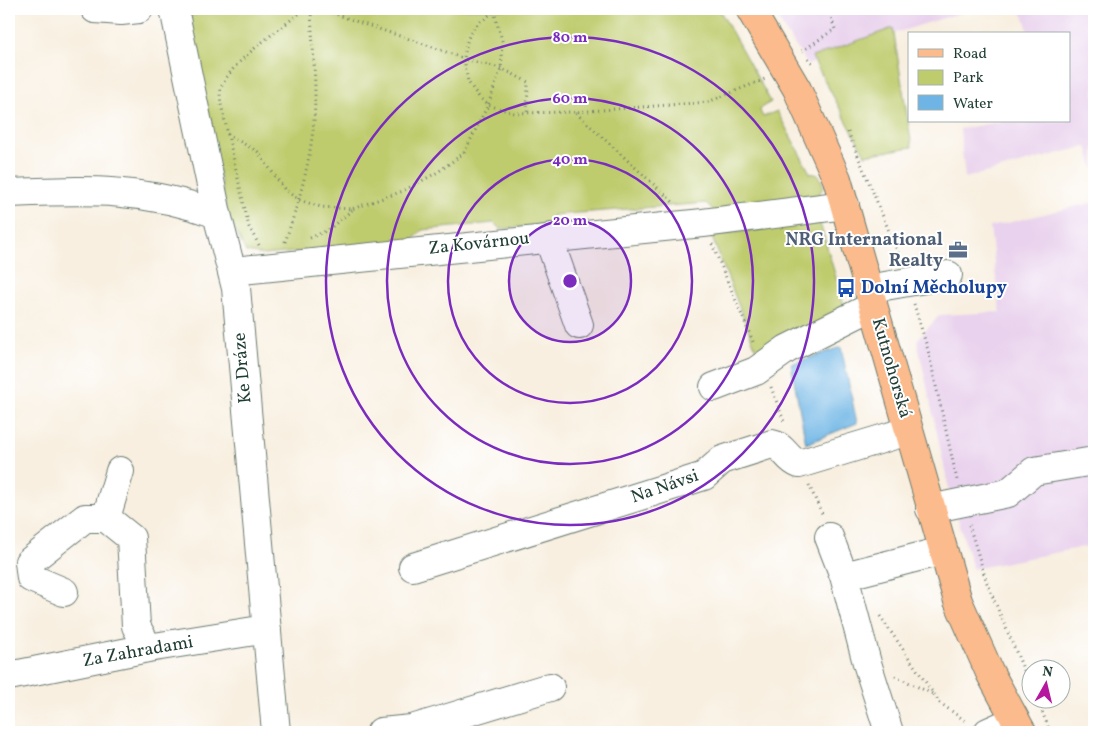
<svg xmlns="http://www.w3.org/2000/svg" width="1103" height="741" font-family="Vollkorn,serif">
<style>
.built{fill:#e9d2ed}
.green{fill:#bfcc6e;stroke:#6f8451}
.water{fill:#6eb5e5;stroke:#46798c}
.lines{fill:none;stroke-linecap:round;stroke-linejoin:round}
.minor-casing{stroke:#6b7b70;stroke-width:30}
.major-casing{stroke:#6b7b70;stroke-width:30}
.path{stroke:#6b7b70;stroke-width:3;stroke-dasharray:1 4;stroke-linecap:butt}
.minor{stroke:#fff;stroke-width:28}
.major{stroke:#fbbb8c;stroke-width:28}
.ring{fill:none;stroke:#7b2cbf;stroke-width:2.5}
.labels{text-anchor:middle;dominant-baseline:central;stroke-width:4;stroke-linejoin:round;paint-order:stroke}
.service-label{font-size:18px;font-weight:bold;fill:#4e5e75;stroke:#fff;text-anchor:end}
.street-label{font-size:18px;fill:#1f3d34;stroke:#fff}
.transit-label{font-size:18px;font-weight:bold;fill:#164399;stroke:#fff;text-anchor:start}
.centre{fill:#7b2cbf;stroke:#fff;stroke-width:2.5}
.ring-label{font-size:15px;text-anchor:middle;font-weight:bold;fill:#7b2cbf;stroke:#fff;stroke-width:4;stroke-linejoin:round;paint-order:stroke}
</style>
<rect width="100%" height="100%" fill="#fff"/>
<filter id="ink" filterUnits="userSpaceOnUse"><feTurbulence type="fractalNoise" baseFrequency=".02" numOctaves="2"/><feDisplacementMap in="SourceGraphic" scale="10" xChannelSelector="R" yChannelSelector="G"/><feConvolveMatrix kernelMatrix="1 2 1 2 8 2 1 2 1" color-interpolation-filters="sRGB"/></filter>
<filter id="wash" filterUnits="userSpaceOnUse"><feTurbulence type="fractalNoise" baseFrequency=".0096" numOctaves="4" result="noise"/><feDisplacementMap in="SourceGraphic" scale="20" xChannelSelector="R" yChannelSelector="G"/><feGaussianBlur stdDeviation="1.12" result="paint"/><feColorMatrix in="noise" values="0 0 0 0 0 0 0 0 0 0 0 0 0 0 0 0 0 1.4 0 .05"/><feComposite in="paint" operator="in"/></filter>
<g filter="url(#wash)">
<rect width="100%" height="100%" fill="#f8efe0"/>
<path class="built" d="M771,9H973L885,36L808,65Z
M1018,9H1094V171L1087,146L965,178L960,129L1004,121H1069V34H1029L1024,17Z
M1094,202V545L973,569L949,489L917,340L940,315L1000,312L990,227Z"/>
<path class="green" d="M203,9H719L771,102L762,107L760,111L763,117L777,111L810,173L819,175L824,187L814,199L714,211L706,203L553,215L552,224L500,229L494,223L422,230L413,240L265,255L246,252L227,214L190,17Z
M893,28L912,147L865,155L812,57Z
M820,223L846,312L759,357L711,235Z"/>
<path class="water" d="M841,347L857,423L806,444L791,364Z"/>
</g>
<g filter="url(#ink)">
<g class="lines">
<g class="minor-casing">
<path id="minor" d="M95,9L121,11L139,9
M174,9L217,214L236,288L276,732
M9,193C86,190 143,187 217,214
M552,237L553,251L579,325
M233,271L703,223L845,205
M868,289L948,275
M714,387L756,371L787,349L873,306
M930,509L1008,493L1034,471L1094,461
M106,518L120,471
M829,537L844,576
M413,567L704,476L722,460L772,444C784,446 787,460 799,464L908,431
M64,592L31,578L29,562L85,518H106L131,538L136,626L148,648
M9,676L148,648L267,629
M381,732L412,729L550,687
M889,732L867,663L844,576L942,551
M988,732L1015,720"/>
</g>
<g class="major-casing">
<path id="major" d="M750,9L797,89L837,179L958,601L990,673L1022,732"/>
</g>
<path class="path" d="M323,9C370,28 418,40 464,59L468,82L479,97L488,105L514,113L575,112L708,102L765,79
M497,9C474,28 468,26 464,59L501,68L528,82L527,114
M802,51L835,29L828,9
M808,58L814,65
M576,113L674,203
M848,132L901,260
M227,134L258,152L285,190L299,200L321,207L352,209L403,191L438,172L464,153L488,105L501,68L503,44L494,12
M310,238L328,230L352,210
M285,242C301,196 315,146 315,96C315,67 312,38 311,9
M712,244L754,344
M259,245L249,227L221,104C220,96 219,89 224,82C236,58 283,27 305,9
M914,304L928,350L957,480
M771,387L785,424
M809,485L823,516
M969,525L987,583L1030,685
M880,616L940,703L967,722
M895,676L935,695
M1037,698L1050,732"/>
<use href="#minor" class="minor"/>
<use href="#major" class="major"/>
</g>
</g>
<circle cx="570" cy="281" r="61" fill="#7b2cbf" fill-opacity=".12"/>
<g class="ring">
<circle cx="570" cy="281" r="61"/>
<circle cx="570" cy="281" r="122"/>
<circle cx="570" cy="281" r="183"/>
<circle cx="570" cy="281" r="244"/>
</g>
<defs>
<g id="office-bare" transform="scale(1.5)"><path d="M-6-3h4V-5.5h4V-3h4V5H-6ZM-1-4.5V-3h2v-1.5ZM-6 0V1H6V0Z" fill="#5c6f8a" stroke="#fff" stroke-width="2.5" paint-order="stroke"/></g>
<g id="bus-bare" transform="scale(1.5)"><path d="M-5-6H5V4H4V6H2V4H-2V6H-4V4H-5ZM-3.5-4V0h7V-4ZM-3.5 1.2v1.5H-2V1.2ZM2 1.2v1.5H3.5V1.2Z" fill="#1a4fb4" stroke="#fff" stroke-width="2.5" paint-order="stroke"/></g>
</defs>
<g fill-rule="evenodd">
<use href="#office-bare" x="958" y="250"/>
<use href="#bus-bare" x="846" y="288"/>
</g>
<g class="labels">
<g class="service-label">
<text x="943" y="240">NRG International<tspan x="943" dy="21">Realty</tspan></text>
</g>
<g class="street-label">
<text transform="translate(479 244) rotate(-6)">Za Kovárnou</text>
<text transform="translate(243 368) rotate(-95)">Ke Dráze</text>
<text transform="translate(891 368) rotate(74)">Kutnohorská</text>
<text transform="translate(665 487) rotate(-19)">Na Návsi</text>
<text transform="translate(138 652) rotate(-10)">Za Zahradami</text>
</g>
<g class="transit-label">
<text x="861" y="288">Dolní Měcholupy</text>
</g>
</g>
<circle cx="570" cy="281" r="8" class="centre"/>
<g class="ring-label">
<text x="570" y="42">80 m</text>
<text x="570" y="103">60 m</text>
<text x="570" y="164">40 m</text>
<text x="570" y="225">20 m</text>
</g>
<rect width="1103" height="741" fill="none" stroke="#fff" stroke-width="30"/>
<rect x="908" y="32" width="162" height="90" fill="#ffffff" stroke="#a5b1ae"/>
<rect x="918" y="49" width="25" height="8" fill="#fbbb8c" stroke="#a5b1ae"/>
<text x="953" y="58" font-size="15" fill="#1f3d34">Road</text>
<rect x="918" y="70" width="25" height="15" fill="#bfcc6e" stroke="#a5b1ae"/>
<text x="953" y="82" font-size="15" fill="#1f3d34">Park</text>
<rect x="918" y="95" width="25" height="15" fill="#6eb5e5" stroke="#a5b1ae"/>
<text x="953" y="108" font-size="15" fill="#1f3d34">Water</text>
<g transform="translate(1046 684) rotate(8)"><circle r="24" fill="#ffffff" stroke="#a5b1ae"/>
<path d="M0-4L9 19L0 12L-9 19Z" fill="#b5179e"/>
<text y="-8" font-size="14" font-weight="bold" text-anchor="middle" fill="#1f3d34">N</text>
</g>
</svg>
